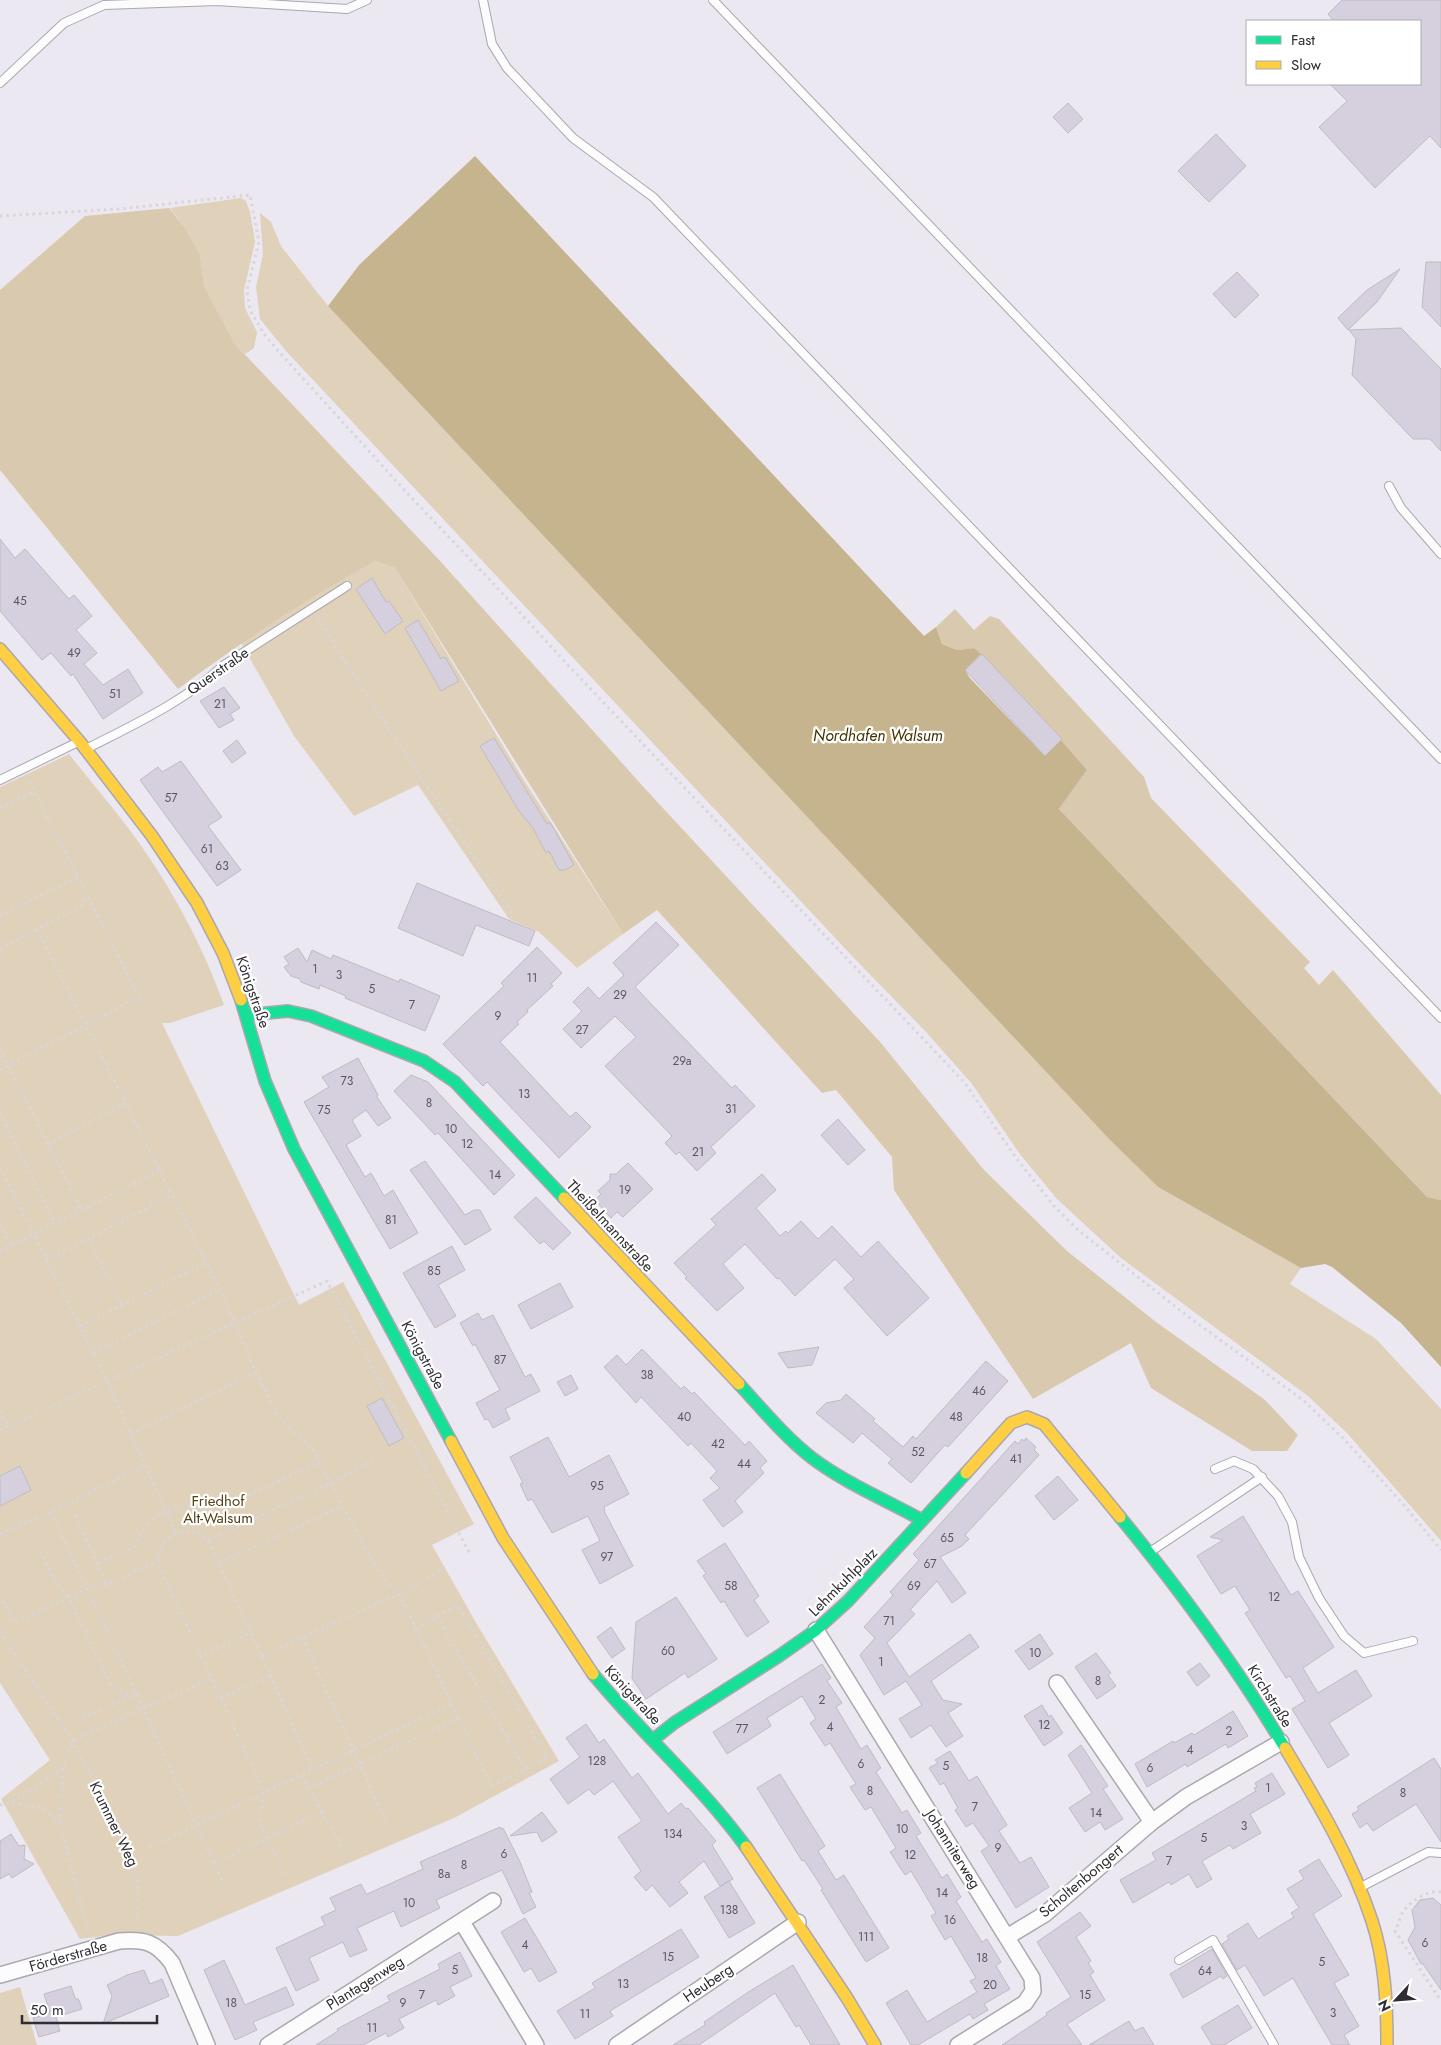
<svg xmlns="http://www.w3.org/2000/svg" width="1441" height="2045" font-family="Jost,sans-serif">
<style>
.green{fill:#e0d1ba}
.forest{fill:#d9c9ae}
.water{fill:#c6b48f}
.building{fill:#d6d0de;stroke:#bebbc3}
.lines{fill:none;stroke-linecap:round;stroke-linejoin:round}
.lane-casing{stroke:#aaa7ae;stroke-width:10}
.street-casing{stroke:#aaa7ae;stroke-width:18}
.fast-casing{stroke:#aaa7ae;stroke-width:14}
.slow-casing{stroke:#aaa7ae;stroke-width:14}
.path{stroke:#d7d6d8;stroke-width:3;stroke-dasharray:2.5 4;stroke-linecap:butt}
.lane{stroke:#fcfcfd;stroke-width:8}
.street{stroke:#fcfcfd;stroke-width:15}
.fast{stroke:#16e098;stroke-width:11}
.slow{stroke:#ffcf43;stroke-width:11}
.labels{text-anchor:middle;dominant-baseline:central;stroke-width:4.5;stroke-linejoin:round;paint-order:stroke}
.number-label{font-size:12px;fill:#5a565f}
.street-label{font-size:15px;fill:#2f2c33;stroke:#fff}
.park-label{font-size:15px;fill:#534114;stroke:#fff}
.water-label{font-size:16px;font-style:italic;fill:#453403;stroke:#fff}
</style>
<rect width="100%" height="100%" fill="#ece8f2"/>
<path class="green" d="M241,198L246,201L250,212L255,242L244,290L245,308L257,332L254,348L245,354L235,344L204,286L200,254L185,228L170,208Z
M260,213L271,222L281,246L328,306L1110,1140L1158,1187L1301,1268L1290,1284L1376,1339L1441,1409V1541L1347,1433L1308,1396L1121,1258L1057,1199L1019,1153L972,1084L927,1033L853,957L286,351L260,319L256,287L263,254Z
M375,561L395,568L525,782L623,934L577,968L539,932L509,919L418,785L354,816L294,736L241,643L326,588Z
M69,754C93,785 120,815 142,847C176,896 204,949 224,1005L170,1023H162L299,1305L343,1282L474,1524L432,1545L475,1621L559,1761L454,1818L178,1936L111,1935L80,1939L1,1799L50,1760L0,1683V787Z
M20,1987L37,2045H0V1993Z"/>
<path class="forest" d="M169,208L185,228L200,254L204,286L235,344L441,562L649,793L881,1043L984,1170L1067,1251L1156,1322L1265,1400L1298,1435L1287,1451H1252L1151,1388L1131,1343L1033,1399L894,1190L892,1157L836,1090L822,1093L657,910L623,934L395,568L375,561C306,599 241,642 178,689L0,470V290L85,216Z
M955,609L974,630L990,616L999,619L1144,777L1151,798L1310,962L1304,968L1319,985L1333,970L1441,1095V1200L1427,1197L1059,809L1087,770L1061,740L1062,739L974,648L957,650L942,644L936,627Z"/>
<path class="water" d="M475,156L924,636L936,627L942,644L957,650L974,648L981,654L965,670L970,678L1044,755L1061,740L1087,770L1059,809L1427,1197L1441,1200V1367L1401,1323L1332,1267L1325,1264L1301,1268L1158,1187L1110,1140L328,306L359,265Z"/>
<path class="building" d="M1342,0H1441V148L1430,136L1375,188L1319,127L1347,101L1330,84H1420V21H1334L1328,14Z
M1068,103L1083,119L1068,133L1053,117Z
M1216,134L1246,166L1209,202L1178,171Z
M1426,262H1441V327L1422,307Z
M1400,269L1377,302L1348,330L1338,318L1367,290Z
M1237,272L1259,295L1235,318L1213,294Z
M1401,328L1441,369V451L1430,439H1413L1352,375L1356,339L1349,330Z
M0,539L15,558L25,549L69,599L74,595L92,616L76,630L97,653L84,664L103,685L128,669L143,693L103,719L73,674L71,676L51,653L42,660L0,611Z
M372,578L386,602L389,601L403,621L385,634L356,589Z
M418,620L441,659L445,657L459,681L441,691L405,628Z
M982,654L1062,739L1045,756L965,670Z
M224,687L240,708L230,714L234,720L219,728L200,701Z
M494,738L547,824L550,822L574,865L565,870H559L549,851L546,853L533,828L519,811L480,746Z
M237,740L246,753L232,763L223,751Z
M181,761L222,817L208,826L241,870L217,886L140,780L158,767L162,772Z
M417,883L535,931L529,946L476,925L463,956L398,928Z
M656,922L679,945L635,987L732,1088L735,1085L755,1106L711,1147L716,1153L697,1171L679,1152L676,1155L665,1143L672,1136L605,1066L636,1037L615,1016L581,1048L563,1029L582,1011L573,1002L588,987L599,999L624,975L613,963Z
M537,947L562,973L551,984L553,986L527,1010L528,1012L517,1022L519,1024L500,1042L570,1117L576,1112L591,1127L559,1158L487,1082L483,1086L443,1044L504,986L501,983Z
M298,948L307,962L312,950L331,959L333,955L399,982L400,979L440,996L425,1031L345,998L346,996L320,985L319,989L301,982L300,979L291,976L284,967L289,964L284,957Z
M358,1058L378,1095L377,1097L391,1118L378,1126L366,1110L352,1120L361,1136L346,1145L365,1177L371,1173L384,1196L393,1190L418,1233L390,1249L304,1102L329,1087L322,1077Z
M411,1075L428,1082L515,1175L494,1195L438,1133L435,1135L394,1091Z
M838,1119L865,1150L848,1165L821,1135Z
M425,1161L465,1215L474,1210H480L491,1230L465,1245L410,1170Z
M628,1163L653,1189L623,1217L617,1212L611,1218L595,1200L601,1194L598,1191L610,1180V1174H616Z
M762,1174L776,1190L756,1208L780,1236L786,1231L788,1233L801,1221L818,1239L832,1226L861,1257L878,1241L929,1298L887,1336L844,1288L854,1279L835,1259L795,1296L779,1278L777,1279L745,1244L723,1264L744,1288L717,1311L685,1278L687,1277L674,1263L716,1225L711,1219Z
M536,1197L571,1233L553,1250L544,1241L540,1244L514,1217Z
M452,1246L465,1270L438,1285L456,1316L435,1328L403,1273Z
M560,1283L573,1307L531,1329L518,1305Z
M478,1313L482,1320L493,1315L525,1377L531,1374L540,1391L505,1409L510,1419L493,1428L488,1419L485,1420L476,1403L500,1390L475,1344L473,1346L460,1323Z
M819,1347L812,1365L788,1368L778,1353Z
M642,1349L681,1389L684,1386L692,1394L694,1392L745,1445L749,1441L767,1461L760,1468L764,1473L735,1501L743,1512L723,1527L703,1500L720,1488L710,1478L717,1471L691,1443L688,1446L641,1397L636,1403L604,1367L617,1355L626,1365Z
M986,1361L1008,1381L948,1447L945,1445L911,1483L888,1463L892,1459L862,1433L853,1443L816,1413L826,1403L841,1400L846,1394L875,1419L873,1421L903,1447L913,1436L916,1439Z
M571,1375L578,1389L565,1396L557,1382Z
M382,1398L404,1438L389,1446L367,1406Z
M548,1437L569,1477L609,1455L629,1494L604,1507L605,1511H604L633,1566L600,1584L582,1550L600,1541L588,1516L552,1533L532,1499L528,1501L520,1484L523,1483L510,1457Z
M1026,1438L1036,1447L1034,1450L1039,1455L965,1535L969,1539L962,1546L940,1557L966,1593L952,1603L937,1581L910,1610L915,1614L887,1643L909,1677L970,1634L979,1647L931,1681L943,1700L962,1704L948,1713L963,1736L946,1747L931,1725L911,1738L899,1719L922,1705L906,1681L884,1695L860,1655L875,1638L864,1627L893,1595L890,1592L919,1560L913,1554L1015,1441L1018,1444L1022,1439L1024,1441Z
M20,1466L31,1490L0,1506V1476Z
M1058,1476L1078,1500L1054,1520L1035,1496Z
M1243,1516L1291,1595L1298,1591L1334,1647L1303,1668L1318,1693L1356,1670L1372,1696L1329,1723L1349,1755L1328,1768L1292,1709L1305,1701L1290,1676L1286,1678L1245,1613L1250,1610L1235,1586L1221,1594L1197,1556L1223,1540L1210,1537Z
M725,1543L759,1596L754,1600L769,1622L747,1637L724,1601L721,1603L703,1576L706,1573L697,1561Z
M676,1597L717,1659L688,1678L685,1673L646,1699L632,1678L636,1622Z
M611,1627L625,1649L612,1658L597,1637Z
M1040,1634L1053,1654L1029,1670L1015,1651Z
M1096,1653L1111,1673L1108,1675L1116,1686L1097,1699L1075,1667Z
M1200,1663L1210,1676L1197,1686L1187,1672Z
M822,1664L831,1678L827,1681L842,1703L836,1707L861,1749L867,1745L881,1768L876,1772L902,1813L907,1810L921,1833L916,1836L942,1878L947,1874L961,1897L956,1901L982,1942L987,1939L1001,1962L996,1966L1010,1989L984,2004L988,2010L973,2019L970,2014L918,2045H911L886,2003L907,1990L927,2022L977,1992L970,1981L976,1978L951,1936L945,1940L931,1916L936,1913L911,1871L905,1875L890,1852L896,1848L871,1807L865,1810L850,1787L856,1784L830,1743L825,1746L810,1723L816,1719L802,1696L767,1718L771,1726L727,1754L713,1732Z
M1042,1705L1049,1717L1051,1715L1063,1733L1044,1746L1024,1716Z
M1233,1711L1248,1736L1228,1748L1226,1744L1187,1767L1186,1764L1147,1787L1135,1764L1173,1741L1174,1743L1192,1733L1194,1735Z
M586,1724L599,1743L604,1739L632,1778L638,1773L668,1814L681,1803L686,1809L688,1808L716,1841L712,1845L733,1879L720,1886L704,1861L679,1882L688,1893L670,1907L652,1885L646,1891L634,1877L641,1871L618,1837L642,1821L613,1781L594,1795L589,1789L568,1804L550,1779L580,1757L566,1738Z
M1081,1745L1108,1786L1103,1789L1123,1819L1105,1830L1100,1822L1085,1832L1069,1808L1092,1793L1068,1755Z
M950,1751L969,1781L977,1776L1007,1825L999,1831L1020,1863L1031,1857L1049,1887L1016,1908L981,1851L989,1846L973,1823L966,1827L955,1810L958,1808L944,1783L940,1785L929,1768L938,1763L935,1760Z
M1434,1758L1441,1769V1842L1416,1804L1373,1831L1367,1823L1360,1828L1352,1814L1359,1810L1357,1807Z
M1272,1773L1285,1794L1250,1814L1261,1833L1233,1849L1230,1845L1202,1861L1212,1879L1197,1888L1189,1874L1171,1885L1169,1882L1133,1903L1120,1880L1156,1860L1152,1853L1256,1791L1254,1788L1257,1787L1255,1783Z
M780,1774L825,1846L818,1851L836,1880L844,1875L889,1948L866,1962L821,1890L823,1889L804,1860L802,1861L757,1788Z
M542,1812L557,1832L542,1842L537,1832L510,1836Z
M500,1827L501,1829L503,1828L520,1862L532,1892L529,1893L536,1907L523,1914L502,1870L436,1900L440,1908L401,1927L394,1911L357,1928L367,1950L350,1957L343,1942L309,1958L319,1980L296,1991L276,1948L325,1925L321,1917L336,1910L330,1898L361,1884L366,1894H367L423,1869L420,1862Z
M11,1834L19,1846L25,1845L24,1859L34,1864L12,1878L9,1874L0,1879V1841Z
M1319,1859L1342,1896L1313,1914L1349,1975L1334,1983L1359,2026L1344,2035L1350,2045H1332L1293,1978L1264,1996L1245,1965L1237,1970L1222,1944L1229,1939L1227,1936L1248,1923L1258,1939L1294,1917L1291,1913L1299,1908L1287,1889L1304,1879L1299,1871Z
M729,1881L755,1923L729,1938L704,1897Z
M1433,1898L1441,1905V1990L1423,1964H1421L1408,1940L1415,1927L1412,1910L1420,1900Z
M1080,1912L1091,1926L1076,1937L1091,1961L1088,1963L1094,1972L1090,1975L1105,2000L1067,2024L1082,2045H1002L1047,2015L1046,2013L1071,1997L1037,1942Z
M525,1918L557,1972L539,1982L531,1968L524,1972L501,1932Z
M681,1929L699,1957L610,2011L613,2016L575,2039L557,2011L595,1988L592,1983Z
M1212,1949L1227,1976L1223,1979L1221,1976L1183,1998L1170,1974Z
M460,1952L472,1976L450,1987L455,1996L438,2005L436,2000L399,2019L404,2028L388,2037L386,2033L363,2045H316L338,2031L337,2029L390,2001L387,1996L440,1969L438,1964Z
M224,1960L245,2005L286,1987L294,2005L253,2022L257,2030L235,2040L204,1970Z
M793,1965L840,2045H811L799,2025L796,2027L775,1993L699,2045H673L705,2025L704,2022L750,1991Z
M144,1970L150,1984L162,1979L169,1996L103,2024L112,1996L107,1985L127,1975Z
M71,1986L75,1998L79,2000L82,2009L56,2017L60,2031L39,2037L33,2018L50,2013L44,1994Z
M1238,2005L1252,2028L1224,2045H1212L1201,2027Z
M1129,2021L1135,2031L1143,2027L1154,2045H1089Z"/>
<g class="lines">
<g class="lane-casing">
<path id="lane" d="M483,0L492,44L507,68L573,138L653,197L1441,1018
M713,0L1441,759
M0,83L64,23L104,5L217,1L347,9L367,0
M1389,486L1401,508L1441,554
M88,748C135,724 185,701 224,665L347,586
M0,780L78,742
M1215,1469L1234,1461L1253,1469L1278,1496L1292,1522L1299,1557L1319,1598L1344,1636L1364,1653L1413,1641
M1150,1552L1262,1477
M1361,1887L1428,1852L1441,1853
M1179,1960L1213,1940L1274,2045"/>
</g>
<g class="street-casing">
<path id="street" d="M816,1630L1032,1978L1033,1991L1025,2003L958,2045
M1057,1683L1152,1822
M462,1922L536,2045
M1007,1937L1045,1914L1152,1822L1186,1797L1281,1742
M0,1975L119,1941C145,1939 156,1942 172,1963L207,2045
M268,2045L493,1901
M617,2045L798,1922"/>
</g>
<g class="fast-casing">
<path id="fast" d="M241,1000L265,1081L294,1149L451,1441
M247,1015L288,1011L311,1016L424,1061L455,1082L564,1198
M739,1384C762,1409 785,1437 812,1458C845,1483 886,1500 922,1520
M1120,1517C1181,1591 1236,1666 1285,1748
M593,1674C642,1734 700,1784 746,1847
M654,1739L674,1723L779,1656L816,1630L848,1601L966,1473"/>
</g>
<g class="slow-casing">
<path id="slow" d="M0,649L80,742L152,836L197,903L223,953L241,1000
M564,1198L739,1384
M451,1441L503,1538L593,1674
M966,1473L1011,1423L1027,1417L1044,1424L1120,1517
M1285,1748C1318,1803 1352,1860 1372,1921C1385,1961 1387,2004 1387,2045
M746,1847L847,1998L875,2045"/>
</g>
<path class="path" d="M0,216L119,209L250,195L259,242L247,290L250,310L264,334L280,353L407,493L491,581L566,663L965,1083L1016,1158L1054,1206L1078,1230L1190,1318L1303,1400L1343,1438L1403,1504L1441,1550
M319,617L342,658L513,915
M0,808L34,791
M0,916L78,877
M37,929L220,1289L256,1372L281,1421L312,1448L379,1574L400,1595L491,1786L547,1758L458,1605L415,1628
M0,949L81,906L87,896
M0,1049L81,1209
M0,1070L139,997L28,779
M0,1113L55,1223
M48,1144L124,1104
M0,1167L107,1380L176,1533
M0,1225L11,1245
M88,1238L122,1305
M0,1251L159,1171
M46,1260L173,1195
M80,1326L206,1263
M93,1353L220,1289
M0,1411L8,1426
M0,1430L327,1281L470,1554
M131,1434L256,1372
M51,1512L143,1708L225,1887
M75,1515L107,1585
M0,1534L51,1512L145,1465
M208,1540L331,1483L377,1458
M37,1545L54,1579L69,1598L111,1685L122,1693L132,1696
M98,1563L134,1547C147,1515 177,1497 211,1512L320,1462
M219,1563L343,1506
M0,1595L14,1623L98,1584L107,1585L151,1564L158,1563
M437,1616L525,1769
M0,1631L72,1741L101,1792L134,1860L138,1888L137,1924
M302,1637L388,1826
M201,1656L158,1563C157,1538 176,1530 198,1532L208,1540L251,1633
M262,1656L383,1601L400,1595L445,1567
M270,1676L221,1698L201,1656L251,1633L313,1770
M221,1698L264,1793L259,1821L284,1875
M76,1721L137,1694
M63,1769L60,1823L89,1934
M302,1776L347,1856
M308,1788L459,1718
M12,1803L42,1808L59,1823
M0,1805L10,1803L63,1768L72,1741L143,1708L212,1679
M150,1847L451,1704
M214,1863L322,1812
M1441,1892C1429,1889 1410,1901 1403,1912C1400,1917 1398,1925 1395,1931L1441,2001"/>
<use href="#lane" class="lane"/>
<use href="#street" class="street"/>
<use href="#fast" class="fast"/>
<use href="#slow" class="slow"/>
</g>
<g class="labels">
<g class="number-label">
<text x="20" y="601">45</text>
<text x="74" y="653">49</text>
<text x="115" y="694">51</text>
<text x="220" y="704">21</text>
<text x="171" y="798">57</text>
<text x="207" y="849">61</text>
<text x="222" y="866">63</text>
<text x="315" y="969">1</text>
<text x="339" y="975">3</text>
<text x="532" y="978">11</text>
<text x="372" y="989">5</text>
<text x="620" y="995">29</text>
<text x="412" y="1005">7</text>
<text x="498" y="1016">9</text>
<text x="582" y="1030">27</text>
<text x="682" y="1061">29a</text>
<text x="347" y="1081">73</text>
<text x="524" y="1094">13</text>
<text x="429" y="1103">8</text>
<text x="731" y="1109">31</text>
<text x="324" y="1110">75</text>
<text x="451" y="1129">10</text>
<text x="467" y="1144">12</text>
<text x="698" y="1152">21</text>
<text x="495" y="1175">14</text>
<text x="625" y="1190">19</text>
<text x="391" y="1220">81</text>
<text x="434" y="1271">85</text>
<text x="500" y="1360">87</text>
<text x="647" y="1375">38</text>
<text x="979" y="1391">46</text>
<text x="684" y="1417">40</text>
<text x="956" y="1417">48</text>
<text x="718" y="1444">42</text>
<text x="918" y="1452">52</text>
<text x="1016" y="1459">41</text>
<text x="744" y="1464">44</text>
<text x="597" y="1486">95</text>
<text x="947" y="1538">65</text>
<text x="607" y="1557">97</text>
<text x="930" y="1564">67</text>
<text x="731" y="1586">58</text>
<text x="914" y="1586">69</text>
<text x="1274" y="1597">12</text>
<text x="889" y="1621">71</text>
<text x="668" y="1651">60</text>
<text x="1035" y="1653">10</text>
<text x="881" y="1662">1</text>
<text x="1098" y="1681">8</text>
<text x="822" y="1700">2</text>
<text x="1044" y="1725">12</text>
<text x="830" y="1727">4</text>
<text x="742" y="1729">77</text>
<text x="1229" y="1731">2</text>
<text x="1190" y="1750">4</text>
<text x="597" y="1761">128</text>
<text x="861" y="1764">6</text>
<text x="946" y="1766">5</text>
<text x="1150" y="1768">6</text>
<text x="1268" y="1788">1</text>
<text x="870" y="1791">8</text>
<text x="1403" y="1793">8</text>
<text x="975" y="1807">7</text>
<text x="1096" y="1813">14</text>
<text x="1244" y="1826">3</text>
<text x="902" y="1829">10</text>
<text x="673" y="1834">134</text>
<text x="1204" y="1838">5</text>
<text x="998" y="1848">9</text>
<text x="504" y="1854">6</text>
<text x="910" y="1855">12</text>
<text x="1169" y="1861">7</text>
<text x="464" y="1865">8</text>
<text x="444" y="1874">8a</text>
<text x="942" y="1893">14</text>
<text x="409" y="1903">10</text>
<text x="729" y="1910">138</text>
<text x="950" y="1920">16</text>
<text x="866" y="1937">111</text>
<text x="1425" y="1943">6</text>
<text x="525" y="1945">4</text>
<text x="668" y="1957">15</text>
<text x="982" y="1958">18</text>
<text x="1322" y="1962">5</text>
<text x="455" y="1970">5</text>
<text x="1205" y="1971">64</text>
<text x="623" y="1984">13</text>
<text x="990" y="1985">20</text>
<text x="422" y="1995">7</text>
<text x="1085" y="1995">15</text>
<text x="231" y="2003">18</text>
<text x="403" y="2003">9</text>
<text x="1333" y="2013">3</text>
<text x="585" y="2014">11</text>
<text x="372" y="2028">11</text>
</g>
<g class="street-label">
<text transform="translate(218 671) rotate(-35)">Querstraße</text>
<text transform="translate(253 992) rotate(71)">Königstraße</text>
<text transform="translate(610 1226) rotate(47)">Theißelmannstraße</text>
<text transform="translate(423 1355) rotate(62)">Königstraße</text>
<text transform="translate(843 1582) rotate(-45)">Lehmkuhlplatz</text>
<text transform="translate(633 1695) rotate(47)">Königstraße</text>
<text transform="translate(1270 1696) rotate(58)">Kirchstraße</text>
<text transform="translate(114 1824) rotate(64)">Krummer Weg</text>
<text transform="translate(953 1849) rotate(58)">Johanniterweg</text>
<text transform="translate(1081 1881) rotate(-40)">Scholtenbongert</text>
<text transform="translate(68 1956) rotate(-16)">Förderstraße</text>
<text transform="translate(365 1983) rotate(-32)">Plantagenweg</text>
<text transform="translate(708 1983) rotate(-34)">Heuberg</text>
</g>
<g class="park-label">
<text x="218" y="1501">Friedhof<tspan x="218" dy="17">Alt-Walsum</tspan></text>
</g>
<g class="water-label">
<text x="878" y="735">Nordhafen Walsum</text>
</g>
</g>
<rect x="1246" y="20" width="175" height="65" fill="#ffffff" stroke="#acabad"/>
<rect x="1256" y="36" width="25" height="8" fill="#16e098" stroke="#acabad"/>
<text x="1291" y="45" font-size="15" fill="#2f2c33">Fast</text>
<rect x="1256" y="61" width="25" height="8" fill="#ffcf43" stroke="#acabad"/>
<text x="1291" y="70" font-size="15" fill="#2f2c33">Slow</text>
<g transform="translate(1396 2000) rotate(244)" stroke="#ffffff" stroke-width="4" paint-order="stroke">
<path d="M0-4L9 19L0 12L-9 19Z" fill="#2f2c33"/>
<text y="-8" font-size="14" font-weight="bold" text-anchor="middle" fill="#2f2c33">N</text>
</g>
<path d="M22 2015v8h135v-8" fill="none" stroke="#2f2c33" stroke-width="2.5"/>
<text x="30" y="2015" font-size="15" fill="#2f2c33" stroke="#ffffff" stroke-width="4" paint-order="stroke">50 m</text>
</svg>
